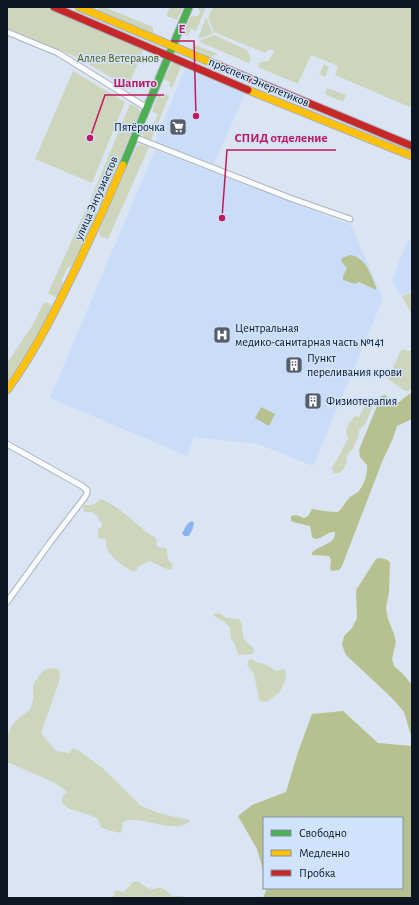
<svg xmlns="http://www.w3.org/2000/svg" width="419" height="905" font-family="'Alegreya Sans',sans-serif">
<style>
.built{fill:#caddf8}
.green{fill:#cdd6bd}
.forest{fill:#b7c18f}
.water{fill:#8ab4ee}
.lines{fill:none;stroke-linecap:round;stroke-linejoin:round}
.street-casing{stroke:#aab2be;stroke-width:7}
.fast-casing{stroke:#aab2be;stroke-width:9}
.slow-casing{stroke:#aab2be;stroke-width:9}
.jam-casing{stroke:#aab2be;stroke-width:9}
.street{stroke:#f9fbfd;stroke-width:5}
.fast{stroke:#4caf50;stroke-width:7}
.slow{stroke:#ffc107;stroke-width:7}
.jam{stroke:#c62828;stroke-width:7}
.labels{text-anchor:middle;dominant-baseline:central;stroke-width:3;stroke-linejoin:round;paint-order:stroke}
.park-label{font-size:12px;fill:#555b10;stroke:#d0e3fc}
.street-label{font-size:12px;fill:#0e1621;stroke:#d0e3fc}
.poi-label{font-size:12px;fill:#0e1621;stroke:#d0e3fc;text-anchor:start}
.leader{fill:none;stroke:#c2185b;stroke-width:1.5}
.callout-dot{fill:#c2185b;stroke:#d0e3fc;stroke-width:1.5}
.callout-label{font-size:13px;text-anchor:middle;font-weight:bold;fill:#c2185b;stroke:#d0e3fc;stroke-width:3;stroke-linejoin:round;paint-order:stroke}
</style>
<rect width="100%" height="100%" fill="#dae4f2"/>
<path class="built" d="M185,69L245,94L214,164L155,142Z
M155,150L351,225L383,299L313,466L258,444L194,437L187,456L50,398Z
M412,239V291L400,295L392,280L407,242Z"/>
<path class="green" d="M7,7H46L144,48L128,87L76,57L7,28Z
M99,7H104L153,27V33L98,10Z
M170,7H183L177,20L166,16Z
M197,7H206L196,31L191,29L188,36L183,34L191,16H198L200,12Z
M213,7H412V108L335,75L338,66L311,55L298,84L258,67L260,62L268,61L275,51L270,49L265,53L214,32L208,17Z
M206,17L213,34L198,39L199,36Z
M214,35L247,50L251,58L249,63L202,43L199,41Z
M195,45L218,54L211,57L193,49Z
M173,61H176L182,64L172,88L169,86L170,82L164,79Z
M324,64L329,67L325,77L319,74Z
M73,71L125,102L92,183L35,159Z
M327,88L346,95L343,102L325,94Z
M165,94L169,96L151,140L144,138L142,133L146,125L152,127L158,114L152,112L158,95L163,98Z
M130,104L137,107L140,112L100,207L89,203Z
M141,144L149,147L108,239L100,236L99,231L137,146Z
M86,209L98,214L73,266L68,267L62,279L63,285L57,298L48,293Z
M412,292V315L402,296Z
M46,302L53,306L35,340L7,382V363L32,326L43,304Z
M403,349L409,351L412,349V386L409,391H405L388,379L401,350Z
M371,398L373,401V406L365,424L359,430L358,438L352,450L347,455L346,464L343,470L339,473H334L332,469C334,463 337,460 340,454C343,449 344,444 348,439C344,427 348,425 355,416L359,417L368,399Z
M101,499C116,505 130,518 143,529C146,533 152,535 156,538L157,547L166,548L168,559L173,566L171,570L164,568L150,561L142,564L134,572C127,570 110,556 107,549C106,546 106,542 106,539H101L98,537V529L101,528L102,524L98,517L92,512H84L83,505H93Z
M216,613L221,614L226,618L239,619L242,624L243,638L254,649L253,654L238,655L235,644L231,639L230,628L225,622L214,616V614Z
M252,659L256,662L267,665L276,671L282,669L285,670L286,679L279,693L266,702L260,701L259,699L254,674L247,665L249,660Z
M50,668L58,669L60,672L59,682L41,733L56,751L69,753L73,748L81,752L105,770L141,806L162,814L190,820V822C171,835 138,813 123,822L121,833L107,830L101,827L98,819C94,817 90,815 86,814C76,811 51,806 67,792L55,783L7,762C7,735 5,725 30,710L33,700V685L40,674L46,669Z
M137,881C142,883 144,887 149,888C153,891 157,887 162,888C166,889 169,894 172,896H181L187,898H112L116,891H120L124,892L133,882Z"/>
<path class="forest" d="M350,255C366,257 371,275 376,287V290L359,282L355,284L343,280V276L347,268L341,261L342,258Z
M412,393V419L397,426L393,438L382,462L342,566L339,570L332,571L330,569L331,560L329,556L312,555V553C318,545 336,545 335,532C328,531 322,539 315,539L312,537L310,526L293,522L291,521V516L296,515L304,518L308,516L312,509C320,510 329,512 338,512C343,508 345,502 350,497C352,495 356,494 358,492C364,486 368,473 367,465L360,457L359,450L381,396L386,395L389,404C399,407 403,396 412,393Z
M261,407L275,414L269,426L255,418Z
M380,558L388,560L390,563L389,592L386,608L388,619L394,634L396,642L392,659L394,666L403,674L412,685V739L404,712L393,699L346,655L342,645L344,636L352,628L357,618L356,590L376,559Z
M343,711L378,743L412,746V898H263L267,888H402V818H264V873L257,849L238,816L252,805L286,792L298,752L312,714Z"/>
<path class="water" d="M192,521L194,523L193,528L189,536H184L182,533C186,528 185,524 192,521Z"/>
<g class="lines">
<g class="street-casing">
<path id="street" d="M7,32L58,53L147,108
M134,137L290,198L350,219
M7,444L82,486L87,490V493L85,497L49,544L7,602"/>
</g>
<g class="fast-casing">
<path id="fast" d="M123,165L189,7"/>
</g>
<g class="slow-casing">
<path id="slow" d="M79,7L222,67
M248,90L412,156
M7,390C32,356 51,319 69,282C88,244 106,205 123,165"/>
</g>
<g class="jam-casing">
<path id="jam" d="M54,7L248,90
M222,67L412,146"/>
</g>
<use href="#street" class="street"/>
<use href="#fast" class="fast"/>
<use href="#slow" class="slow"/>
<use href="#jam" class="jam"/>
</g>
<defs>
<g id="supermarket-square" transform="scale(0.9)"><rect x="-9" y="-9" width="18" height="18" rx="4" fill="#555e6a" stroke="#d0e3fc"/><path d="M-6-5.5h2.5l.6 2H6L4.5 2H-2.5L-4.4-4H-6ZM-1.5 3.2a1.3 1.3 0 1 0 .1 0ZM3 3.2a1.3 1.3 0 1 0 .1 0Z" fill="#fff"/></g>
<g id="hospital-square" transform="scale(0.9)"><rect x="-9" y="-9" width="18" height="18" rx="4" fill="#555e6a" stroke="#d0e3fc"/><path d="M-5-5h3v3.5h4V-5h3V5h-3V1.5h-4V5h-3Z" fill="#fff"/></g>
<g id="building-square" transform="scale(0.9)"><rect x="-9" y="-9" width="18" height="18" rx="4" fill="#555e6a" stroke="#d0e3fc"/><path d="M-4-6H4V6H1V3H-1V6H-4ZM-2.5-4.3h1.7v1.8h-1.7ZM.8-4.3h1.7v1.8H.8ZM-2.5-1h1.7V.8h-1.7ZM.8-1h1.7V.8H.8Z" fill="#fff"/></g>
</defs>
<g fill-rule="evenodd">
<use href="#supermarket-square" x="178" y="127"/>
<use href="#hospital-square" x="222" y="335"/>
<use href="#building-square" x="294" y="365"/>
<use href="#building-square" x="313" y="401"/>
</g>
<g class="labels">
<g class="park-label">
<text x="118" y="58">Аллея Ветеранов</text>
</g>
<g class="street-label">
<text transform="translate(259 82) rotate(23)">проспект Энергетиков</text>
<text transform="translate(96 198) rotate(-66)">улица Энтузиастов</text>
</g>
<g class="poi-label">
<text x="165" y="127" text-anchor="end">Пятёрочка</text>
<text x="235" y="328">Центральная<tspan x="235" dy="14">медико-санитарная часть №141</tspan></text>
<text x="307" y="358">Пункт<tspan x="307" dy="14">переливания крови</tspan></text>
<text x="326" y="401">Физиотерапия</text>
</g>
</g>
<path class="leader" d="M196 116L194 41H171M90 138L105 95H164M222 218L227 150H336"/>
<g class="callout-dot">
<circle cx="196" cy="116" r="4"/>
<circle cx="90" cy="138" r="4"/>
<circle cx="222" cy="218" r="4"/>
</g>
<g class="callout-label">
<text x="182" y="33">Е</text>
<text x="135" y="87">Шапито</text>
<text x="281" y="142">СПИД отделение</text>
</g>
<rect width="419" height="905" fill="none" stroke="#0e1621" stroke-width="16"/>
<rect x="263" y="817" width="140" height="72" fill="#d0e3fc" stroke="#8291a4"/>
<rect x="271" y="830" width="20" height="6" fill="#4caf50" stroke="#8291a4"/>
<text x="299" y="837" font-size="12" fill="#0e1621">Свободно</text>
<rect x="271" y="850" width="20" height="6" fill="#ffc107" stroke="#8291a4"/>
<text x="299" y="857" font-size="12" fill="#0e1621">Медленно</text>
<rect x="271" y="870" width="20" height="6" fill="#c62828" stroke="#8291a4"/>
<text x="299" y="877" font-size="12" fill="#0e1621">Пробка</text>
</svg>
